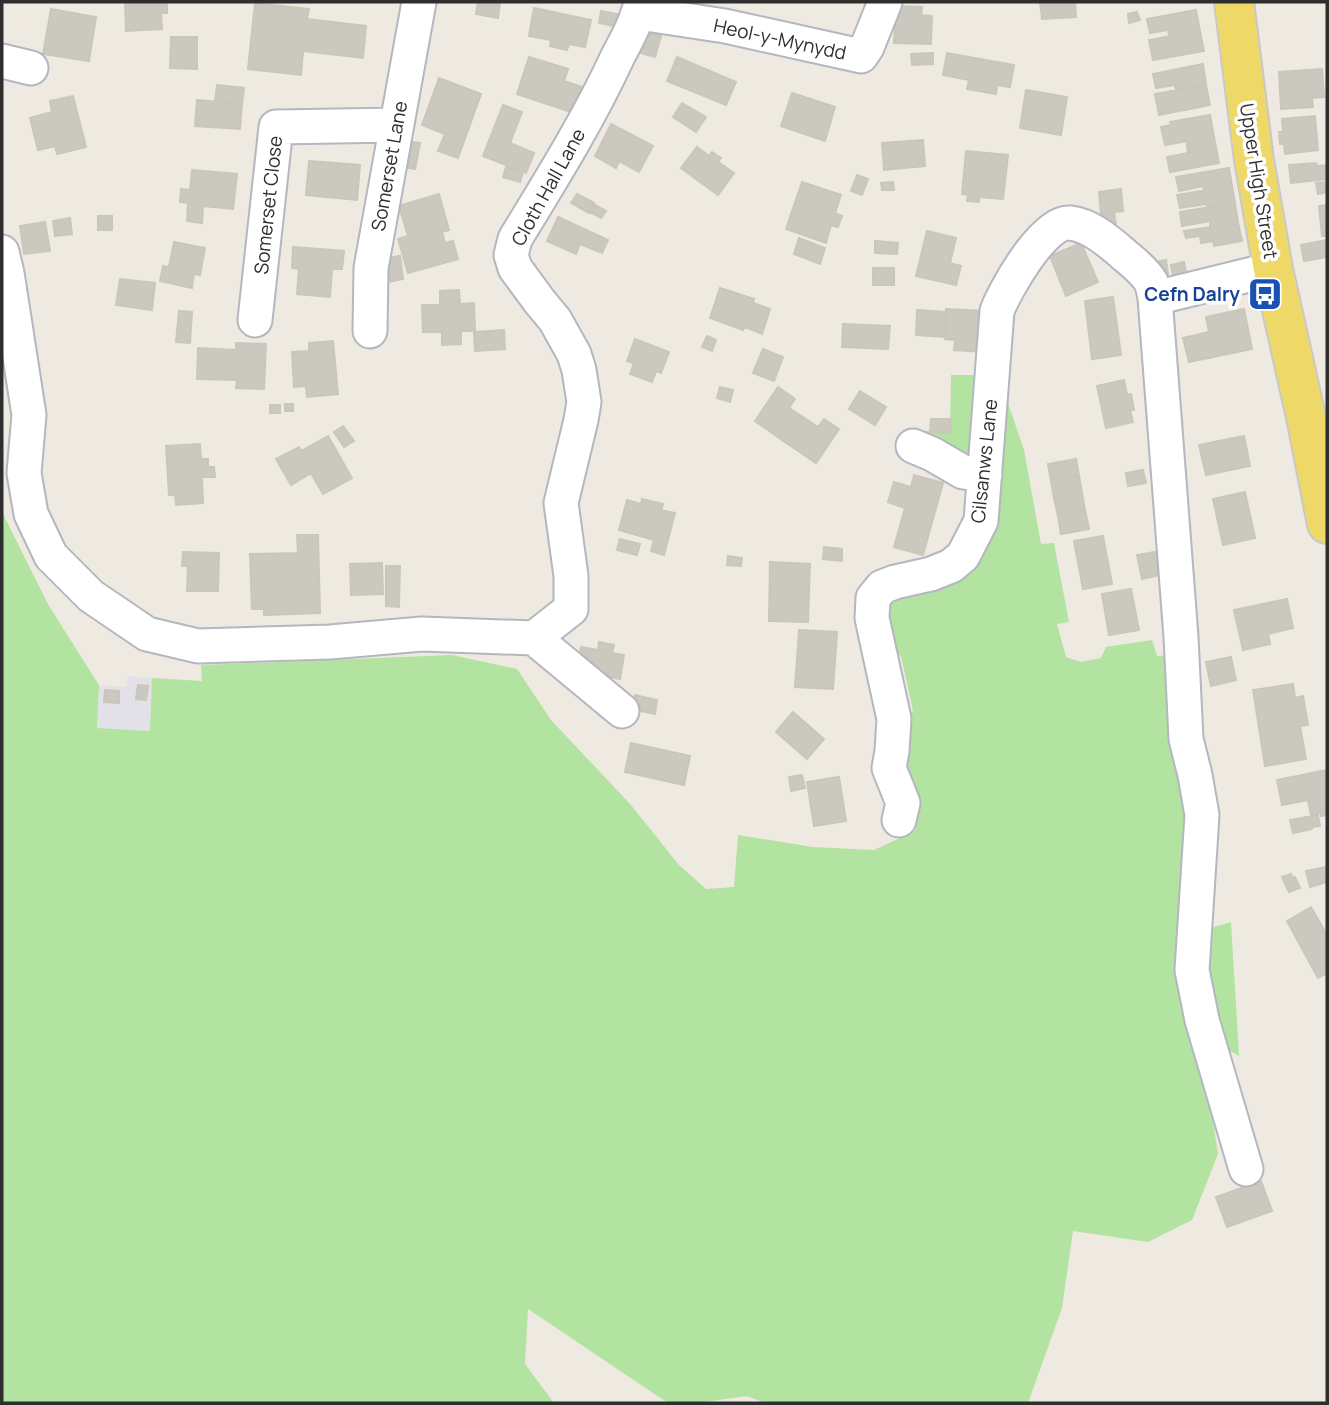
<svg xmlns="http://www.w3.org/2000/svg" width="1329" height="1405" font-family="Manrope,sans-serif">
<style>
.industrial{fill:#e3e1e8}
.green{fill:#b2e3a0}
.building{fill:#cbc8bf;stroke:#cac6ba;stroke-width:2}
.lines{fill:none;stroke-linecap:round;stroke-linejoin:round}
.minor-casing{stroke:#b4b6c0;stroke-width:37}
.major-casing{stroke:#c9c9c9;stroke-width:42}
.minor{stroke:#fff;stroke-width:33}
.major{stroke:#edd868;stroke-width:38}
.labels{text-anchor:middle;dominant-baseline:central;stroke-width:7;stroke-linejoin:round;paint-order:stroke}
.street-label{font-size:19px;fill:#2e2e2e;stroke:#fff}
.transit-label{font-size:19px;font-weight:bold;fill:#164399;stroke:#fff;text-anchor:end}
</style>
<rect width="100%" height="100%" fill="#eeeae1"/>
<path class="industrial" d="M128,676L152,678L150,731L97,728L99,685L126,687Z"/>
<path class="green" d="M951,375H984L973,461L915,430L950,432Z
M999,377L1024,450L1041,544L1054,543L1069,622L1057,624L1066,657L1081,662L1101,658L1106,647L1152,640L1157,656L1190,654L1204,930L1231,922L1239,1056L1190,1028L1208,1090L1218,1154L1192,1220L1148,1242L1073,1231L1062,1308L1028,1403H765L747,1396L697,1403H668L528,1309L525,1364L554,1403H2V512L49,606L99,685L97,728L150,731L152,678L202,681L201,665L452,655L517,669L551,720L631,805L679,865L706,889L734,887L738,835L813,847L874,850L915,831L921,805L901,764V718L913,711L901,656L885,649V597L976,562L993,537Z"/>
<path class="building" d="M125,2H167V13H161L162,29L126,31Z
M478,2H500L498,18L476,14Z
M1040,2H1075L1076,17L1042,19Z
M255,3L309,9L307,19L366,26L363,58L303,51L301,75L248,69Z
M896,6L922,7L921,15L932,16L931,44L894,43Z
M534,8L591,20L585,47L569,44L567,50L550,46L551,40L529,36Z
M51,9L96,17L89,61L43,54Z
M1196,10L1200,31L1169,36L1168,30L1150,33L1147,19Z
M601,11L621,15L619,27L599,23Z
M1137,12L1140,20L1129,23L1128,14Z
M1200,31L1204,51L1153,60L1149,40Z
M647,32L661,36L655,57L641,53Z
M171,37H197V69L170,68Z
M933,53V64L912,65L911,54Z
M947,53L1014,65L1010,87L997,85L996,94L967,89L969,80L943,75Z
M529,57L568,69L564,81L582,87L574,113L517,94Z
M677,57L736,82L726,105L667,81Z
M1203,64L1206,85L1176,91L1175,85L1156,88L1153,74Z
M1322,69L1324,97L1312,98L1313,107L1281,109L1279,72Z
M439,78L481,94L458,158L438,151L445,134L422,125Z
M217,85L244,88L242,104L215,101Z
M1206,85L1210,105L1159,115L1155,94Z
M1026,90L1067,97L1061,135L1020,128Z
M792,93L835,107L825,141L781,126Z
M73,96L86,147L57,154L55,146L38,150L30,118L52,112L50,101Z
M197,100L242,104L240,129L195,126Z
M682,103L706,117L696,132L673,117Z
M503,105L522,112L510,143L534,153L526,173L483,156Z
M1210,115L1215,142L1187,146V141L1165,145L1161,127L1171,125L1170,122Z
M1315,116L1318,150L1285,154L1284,144H1280L1279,132H1283L1282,119Z
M611,124L653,146L639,172L619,161L616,168L595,156Z
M402,140L420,143L415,169L397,166Z
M923,140L925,166L884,170L882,143Z
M1215,142L1219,163L1170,172L1167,157L1188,153L1187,146Z
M697,147L709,156L712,152L721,158L718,162L734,173L718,195L681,168Z
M966,151L1008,155L1003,199L979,197V202L967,201L968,195L962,194Z
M309,161L360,165L357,200L306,195Z
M1316,163L1317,166L1327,165V179L1291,183L1289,165Z
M506,167L523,172L520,182L503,177Z
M1229,168L1232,186L1204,190L1203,186L1179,191L1176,177Z
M192,170L237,174L233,209L203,206L202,223L187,221L188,203L180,202L181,189L190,190Z
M857,175L868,179L862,195L851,191Z
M802,182L841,195L835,213L842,216L838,227L831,225L826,243L786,229Z
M893,182L894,190H882L881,183Z
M1327,182V192L1318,194L1316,183Z
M1232,186L1235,203L1207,208V204L1180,208L1177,195Z
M1121,189L1123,211L1114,212L1116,225L1102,226L1099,192Z
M439,194L449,230L442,232L445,243L453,241L458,259L408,273L398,239L408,236L399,206Z
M577,194L594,203L589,213L571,203Z
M1235,203L1238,223L1210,227V221L1182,226L1180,212Z
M595,205L606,211L601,218L590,212Z
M1327,205V236H1322L1319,206Z
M98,216H112V230H98Z
M558,217L608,240L602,253L580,244L576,254L547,241Z
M70,218L72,234L55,236L53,221Z
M45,222L50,251L24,254L20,226Z
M1238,223L1242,241L1214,246L1213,241L1201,243L1200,236L1186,238L1184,231Z
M927,231L956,238L950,263L961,266L956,285L916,276Z
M799,238L825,248L820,264L794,254Z
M1327,240V257L1304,261L1301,245Z
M875,241L898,243L897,254L875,253Z
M174,242L205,248L200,275L194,274L192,288L160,281L163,266L169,267Z
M1081,243L1098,282L1066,296L1050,256Z
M293,247L344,251L342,269H332L330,297L297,294L299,269L292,268Z
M400,256L403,279L383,283L379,259Z
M1166,260L1168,274L1159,276L1156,262Z
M1184,262L1188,282L1175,285L1171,265Z
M873,268H894V285H873Z
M120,279L155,283L152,310L116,305Z
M720,288L754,299L753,303L770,309L762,334L745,327L743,330L710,318Z
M459,290L460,304L474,303L475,331H461V344L442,345V332H423L422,305H440V291Z
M1113,297L1121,355L1092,359L1085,301Z
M946,309L985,311L983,352L954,350L955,340L945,339Z
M1244,309L1252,349L1189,362L1183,338L1209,332L1206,317Z
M917,310L946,312L945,337L916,335Z
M179,311L192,312L190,343L176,342Z
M843,324L890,326L888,349L842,347Z
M504,330L505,349L475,351L474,332Z
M707,336L716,340L712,351L702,347Z
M635,339L669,352L661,373L656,371L652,382L630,374L634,363L627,361Z
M333,341L338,394L307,397L306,386L294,387L292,352L309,351V343Z
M236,343L266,344L264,389L236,388L237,380L197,379L198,348L236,350Z
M763,349L783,357L774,381L753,373Z
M1124,380L1127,395L1131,394L1134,410H1130L1133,422L1106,428L1097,386Z
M720,387L733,390L730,402L717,398Z
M778,387L795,399L789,408L803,417L785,442L755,421Z
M860,391L886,407L875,425L849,409Z
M285,404H293V411H285Z
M270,405H280V413H270Z
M803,417L818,427L824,419L839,429L816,463L785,442Z
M931,419H951L950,433L930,432Z
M343,426L354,441L344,447L334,432Z
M328,436L352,478L323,494L311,473L291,485L276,459L299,447L301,451Z
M1244,436L1250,466L1206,475L1199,445Z
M200,444L201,459H208V467H214L215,477H202L203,503L176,505L175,495H169L166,446Z
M1076,459L1079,476L1051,481L1048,464Z
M1143,470L1146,483L1128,486L1126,473Z
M914,475L943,483L923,555L894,547L905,508L888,502L894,482L911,487Z
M1079,476L1082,493L1054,498L1051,481Z
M1245,492L1255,538L1223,545L1213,499Z
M1082,493L1085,510L1058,516L1054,498Z
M642,499L663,504L661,510L675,513L664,555L651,551L654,540L619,530L627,500L641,504Z
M1085,510L1089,529L1061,534L1058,516Z
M297,535H318L320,613L264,615V609H252L250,554L298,553Z
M1103,536L1112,584L1083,589L1074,541Z
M620,539L640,544L637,555L617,550Z
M824,547L842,549V561L823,559Z
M183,552L219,553L218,591H187L188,566H182Z
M1155,552L1160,575L1142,579L1137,555Z
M728,556L742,558L741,566L727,565Z
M770,562L810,564L808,622L769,621Z
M382,563L383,594L351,595L350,564Z
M386,566H400L399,607L386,606Z
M1131,589L1139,630L1109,635L1102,594Z
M1287,599L1293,628L1268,634L1270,644L1243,650L1234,610Z
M799,630L837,632L835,662L797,659Z
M599,642L614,645L612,653L624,655L620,679L577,671L581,647L598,650Z
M1231,657L1236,680L1211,686L1206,662Z
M797,659L835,662L833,689L795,687Z
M1293,684L1295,698L1303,696L1308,725L1300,726L1306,759L1265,766L1253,690Z
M138,685L148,686L146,700L136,699Z
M105,690L119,691V703L104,702Z
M635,695L657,700L655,714L632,709Z
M793,712L824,739L807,759L776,732Z
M631,743L690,756L684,785L625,772Z
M1327,770V815L1321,816V813L1311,815L1308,800L1282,805L1277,780Z
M802,775L805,788L791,791L789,777Z
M839,777L846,821L814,826L807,782Z
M1318,815L1320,826L1312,827V829L1293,833L1290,820Z
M1326,867L1327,882L1310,887L1306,871Z
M1291,874L1293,878L1295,877L1300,888L1289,892L1282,877Z
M1311,907L1327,935V973L1318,978L1287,921Z
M1261,1181L1272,1211L1227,1227L1216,1197Z"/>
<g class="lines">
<g class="minor-casing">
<path id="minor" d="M639,13L725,26L861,56L867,47L885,2
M2,61L31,68
M2,252L7,273L29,415L24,473L31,514L51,556L91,596L147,634L198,646L330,642L422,634L534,638L571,609V576L561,503L581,420L584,402L579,370L574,354L555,320L540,302L515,268L511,255L515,239C551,180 589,119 618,56C627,39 637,21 641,2
M1155,298L1181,637L1186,739L1195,775L1202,815L1192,970L1202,1020L1246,1169
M255,320L276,127L397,125
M370,331L371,268L419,2
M913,446L932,454L963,472L985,475
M534,638L622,711
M899,820L903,803L889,768L892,751L894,719L872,618L873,598L882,587L895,582L931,574L951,566L963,556L981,521L997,311C1005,290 1044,220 1070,223C1089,225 1107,240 1121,252C1131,261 1144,270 1151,282C1153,287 1154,293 1155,298L1273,269"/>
</g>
<g class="major-casing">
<path id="major" d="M1234,2L1254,160L1273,269L1306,417L1327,524"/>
</g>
<use href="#minor" class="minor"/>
<use href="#major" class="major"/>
</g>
<defs>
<g id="bus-square" transform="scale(1.75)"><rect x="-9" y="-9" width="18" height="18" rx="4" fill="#1a4fb4" stroke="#fff"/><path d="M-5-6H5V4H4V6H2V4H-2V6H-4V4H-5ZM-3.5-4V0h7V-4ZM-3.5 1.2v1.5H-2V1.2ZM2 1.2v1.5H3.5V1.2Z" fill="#fff"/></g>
</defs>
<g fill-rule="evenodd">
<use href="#bus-square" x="1265" y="294"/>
</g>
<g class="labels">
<g class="street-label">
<text transform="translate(780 39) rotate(12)">Heol-y-Mynydd</text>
<text transform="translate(389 166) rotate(-80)">Somerset Lane</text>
<text transform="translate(1259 181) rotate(81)">Upper High Street</text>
<text transform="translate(548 187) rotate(-61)">Cloth Hall Lane</text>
<text transform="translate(268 205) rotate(-84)">Somerset Close</text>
<text transform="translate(984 461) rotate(-84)">Cilsanws Lane</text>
</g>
<g class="transit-label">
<text x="1240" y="294">Cefn Dalry</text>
</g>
</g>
<rect width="1329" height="1405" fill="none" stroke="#2e2e2e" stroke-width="7"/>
</svg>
